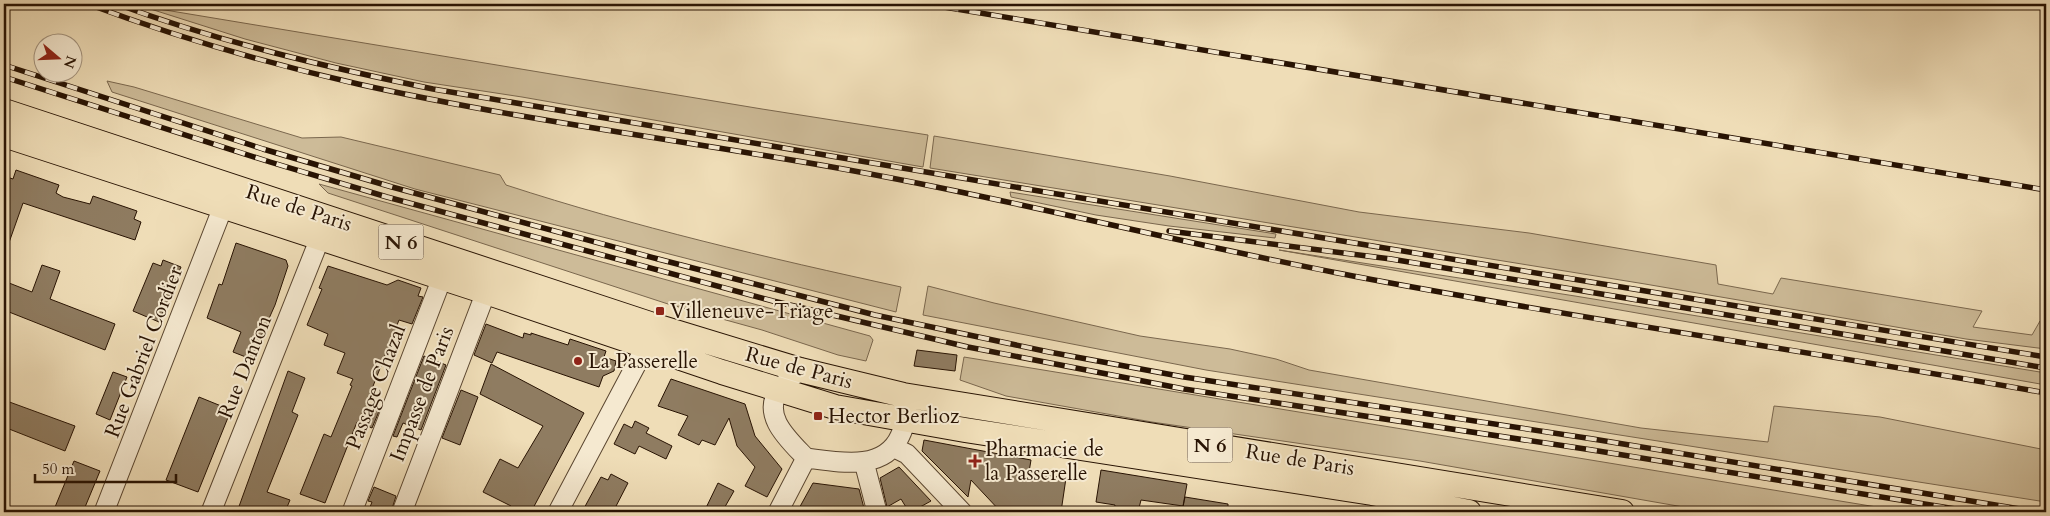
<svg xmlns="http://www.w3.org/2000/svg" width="2050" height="516" font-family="Cardo,serif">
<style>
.green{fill:#cdbb98;stroke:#7a674e}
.building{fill:#8f7c61;stroke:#281303}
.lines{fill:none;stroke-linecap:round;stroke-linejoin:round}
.minor-casing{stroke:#5a4630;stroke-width:21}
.major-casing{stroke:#281303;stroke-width:26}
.minor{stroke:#f5e9d0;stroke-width:19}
.major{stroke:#efddb7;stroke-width:24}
.rail-casing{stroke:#281303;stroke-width:5.5}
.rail{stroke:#f5e9d0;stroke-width:4;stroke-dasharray:11;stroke-linecap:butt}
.poi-dot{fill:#8f2418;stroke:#f5e9d0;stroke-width:2}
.labels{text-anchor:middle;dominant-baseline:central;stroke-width:4;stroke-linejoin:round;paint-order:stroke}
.shield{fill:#f5e9d0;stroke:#665340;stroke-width:1}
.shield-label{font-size:20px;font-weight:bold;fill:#281303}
.street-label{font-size:21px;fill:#281303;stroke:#f5e9d0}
.poi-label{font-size:21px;fill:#281303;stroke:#f5e9d0;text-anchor:start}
</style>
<rect width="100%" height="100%" fill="#efddb7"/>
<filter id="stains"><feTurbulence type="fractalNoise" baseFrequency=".004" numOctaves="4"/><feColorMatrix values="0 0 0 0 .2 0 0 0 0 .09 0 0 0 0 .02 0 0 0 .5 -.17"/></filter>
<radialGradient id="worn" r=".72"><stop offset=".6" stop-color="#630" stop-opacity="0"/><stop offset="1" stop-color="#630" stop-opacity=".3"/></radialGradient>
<path class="green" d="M141,6L762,109L928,135L923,167L522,97L424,82L336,63L245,39Z
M107,81L134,87L302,138L341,137L500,175L506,185C635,227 768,258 901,287L896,312L415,189L112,92Z
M934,136L1170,176L1359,212L1529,233L1716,265L1718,284L1773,294L1781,278L1982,311L1973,327L2032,335L2040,321H2046V349L1966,339L1645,284L930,168Z
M319,184L870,336L873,340L866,361L838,355L762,330L668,304L328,193Z
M1010,192L1276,234L1275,238L1169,226L1096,215L1011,197Z
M1279,250L1575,296L2046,373V385Z
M928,286L994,303L1140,336L1230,349L1276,359L1309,370L1641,428L1768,442L1774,406L1880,417L2046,450V502L1206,370L923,315Z
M964,357L1907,512H1712L1420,461L1152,422L1006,396L960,380Z"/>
<path class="building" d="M16,170L59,185L56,193L63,197L90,204L93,196L137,211L134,219L141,222L135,240L23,203L6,251H4V176L13,179Z
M236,243L286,260L288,266L275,305L251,359L233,352L241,332L207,318L219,284L222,285Z
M163,260L181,267L159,322L133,311L153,263L161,266Z
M42,265L60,271L50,299L115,324L105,350L4,310V281L32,292Z
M328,266L387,285L398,280L421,288L418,296L423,297L412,324L399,320L366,404L380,409L372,428L357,422L325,503L300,494L324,434L331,437L352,386L350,385L353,379L337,373L345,353L324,345L328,334L307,325L322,289L319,288Z
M486,324L523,338L524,333L531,335V333L568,345L570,339L606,351L604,357L616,361L614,371L603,376L599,387L497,352L492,363L474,355Z
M917,350L957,355L955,371L914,366Z
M424,356L446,365L421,430L403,423L397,437L393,436Z
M491,364L584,413L531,512H508L511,506L483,492L500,459L518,468L543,426L480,394Z
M288,371L305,378L292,412L298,415L267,492L290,500L285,512H237Z
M113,372L127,377L110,420L96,414Z
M671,379L745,404L755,436L782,469L767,497L745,486L755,467L737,446L729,418L715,445L702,440L699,445L678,435L688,416L658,406Z
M461,390L478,397L460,445L442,438Z
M199,397L231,410L198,492L166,480Z
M4,400L75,426L65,451L4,427Z
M635,421L649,428L646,433L672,446L666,459L639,446L635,454L614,444L624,424L632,428Z
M924,440L1031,460L1029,472L1066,478L1061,512H1001L971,480L968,497L922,451Z
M74,461L100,471L83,512H53Z
M899,467L931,501L911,512H909L901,499L887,507L880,478Z
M1101,470L1187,484L1183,506L1141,500L1138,512H1114L1115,505L1096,502Z
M611,474L628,483L613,512H582L601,477L608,480Z
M718,483L734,491L722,512H704Z
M813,483L859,489L865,512H797Z
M374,487L396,496L391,512H368L372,502L368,501Z
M1185,497L1228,504V512H1182Z"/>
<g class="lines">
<g class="minor-casing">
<path id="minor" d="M800,370C793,376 785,382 780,389C760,415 789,440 806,458C838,462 884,472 900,436C905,425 907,419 905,407
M895,448L907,454L962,512
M864,462L877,512
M104,512L223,207
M211,512L320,238
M352,512L442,278
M402,512L486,292
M558,512L646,346
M778,512L806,458"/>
</g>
<g class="major-casing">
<path id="major" d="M4,111L662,328L800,370L903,395L1622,512
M4,135L486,292L722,372L835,407L965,430L1372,493L1469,512"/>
</g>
<use href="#minor" class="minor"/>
<use href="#major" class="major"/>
<g class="rail-casing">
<path id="rail" d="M88,4C176,37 266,63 358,84C514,119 674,139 832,167C1007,198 1179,243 1353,276C1583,320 1816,352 2046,393
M117,4C219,42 326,67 433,89L1045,192L2046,357
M926,4L2046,190
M4,65L263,149L392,187L658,259L875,315L1049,352L1184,377L1593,439L2038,512
M4,77L270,162L387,197L773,301L968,347L1184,389L1592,450L1974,512
M1169,231L1391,259L2046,368"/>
</g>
<use href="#rail" class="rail"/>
</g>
<g class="poi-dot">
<rect x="655" y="306" width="10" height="10" rx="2.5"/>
<circle cx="578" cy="361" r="5"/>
<rect x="813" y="411" width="10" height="10" rx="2.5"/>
<path d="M972.5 453.5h5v5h5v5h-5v5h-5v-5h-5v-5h5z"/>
</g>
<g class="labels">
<g class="shield">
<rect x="378.5" y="224.5" width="45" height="35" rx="4"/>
<rect x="1187.5" y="427.5" width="45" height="35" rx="4"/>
</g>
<g class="shield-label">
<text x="401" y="242">N 6</text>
<text x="1210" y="445">N 6</text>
</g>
<g class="street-label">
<text transform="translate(299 208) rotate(18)">Rue de Paris</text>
<text transform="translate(144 352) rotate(-69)">Rue Gabriel Cordier</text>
<text transform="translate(245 367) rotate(-68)">Rue Danton</text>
<text transform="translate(799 368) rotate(15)">Rue de Paris</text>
<text transform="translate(376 387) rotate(-69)">Passage Chazal</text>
<text transform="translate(422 394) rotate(-69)">Impasse de Paris</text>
<text transform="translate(1300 460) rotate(9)">Rue de Paris</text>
</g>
<g class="poi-label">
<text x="670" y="311">Villeneuve-Triage</text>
<text x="588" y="361">La Passerelle</text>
<text x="828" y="416">Hector Berlioz</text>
<text x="985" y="449">Pharmacie de<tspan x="985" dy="24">la Passerelle</tspan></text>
</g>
</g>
<rect width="2050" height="516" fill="none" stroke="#efddb7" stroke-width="20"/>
<rect x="5" y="5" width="2040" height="506" fill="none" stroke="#281303" stroke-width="2.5"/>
<rect x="10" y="10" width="2030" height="496" fill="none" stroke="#281303"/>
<g transform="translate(58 58) rotate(109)"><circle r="24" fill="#f5e9d0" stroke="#a3937e"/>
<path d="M0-4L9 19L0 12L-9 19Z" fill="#8f2418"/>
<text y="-8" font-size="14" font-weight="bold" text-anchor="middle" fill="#281303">N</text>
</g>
<path d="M35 474v8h141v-8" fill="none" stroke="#281303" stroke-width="2.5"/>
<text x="42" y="474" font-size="15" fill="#281303" stroke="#f5e9d0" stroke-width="4" paint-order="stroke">50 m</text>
<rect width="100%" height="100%" filter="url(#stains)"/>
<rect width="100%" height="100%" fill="url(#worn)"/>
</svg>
